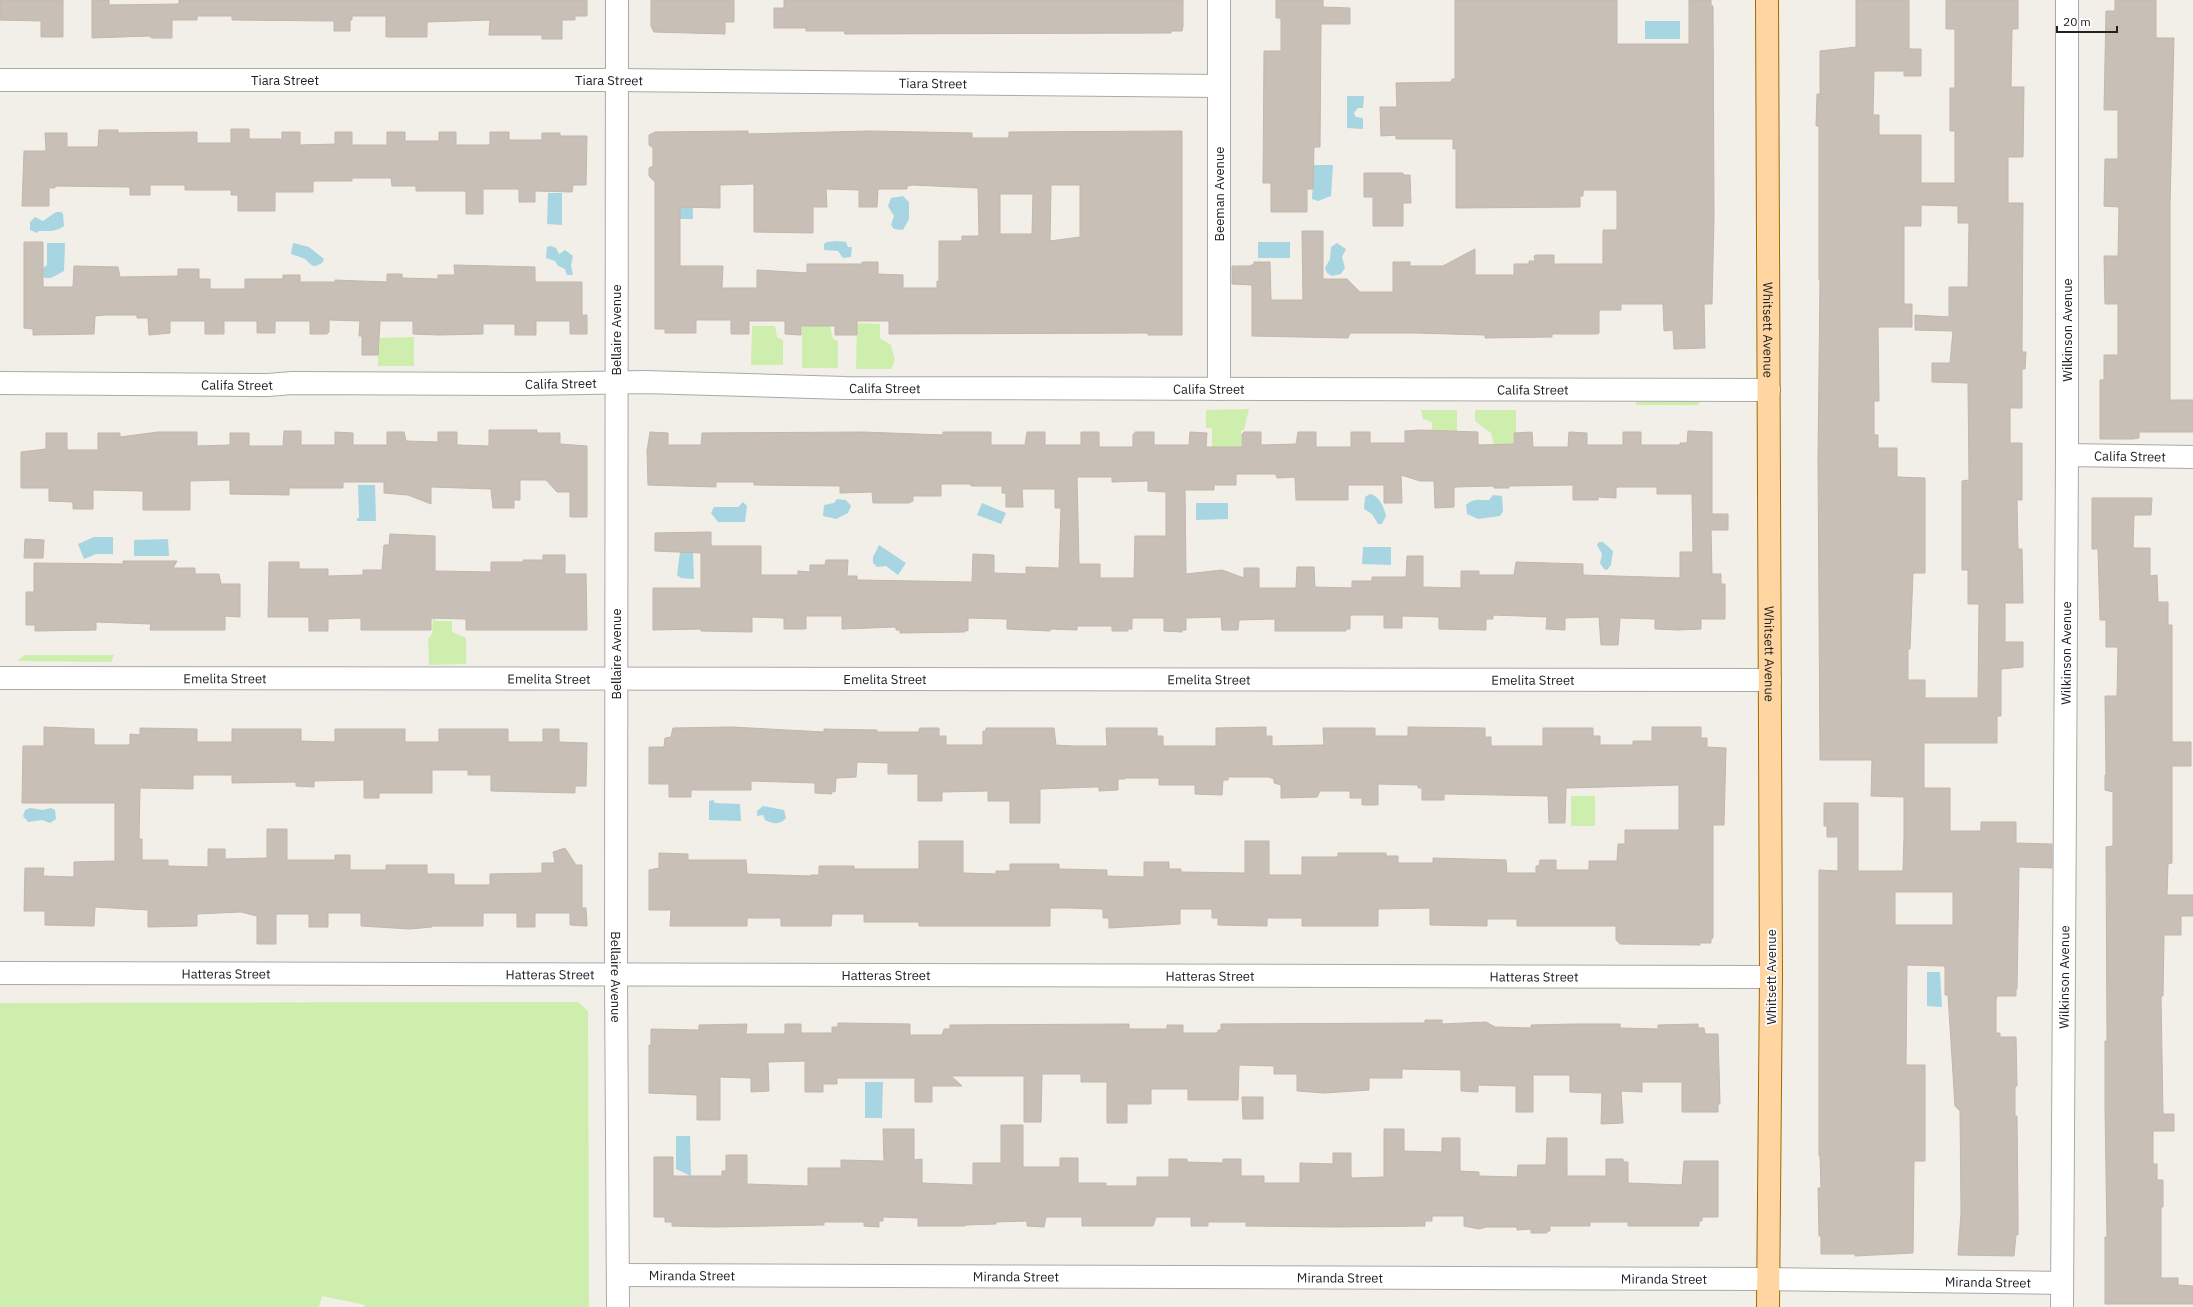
<svg xmlns="http://www.w3.org/2000/svg" width="2193" height="1307" font-family="'IBM Plex Sans',sans-serif">
<style>
.grass{fill:#cdeead}
.water{fill:#a7d5e2}
.building{fill:#c8bfb7;stroke:#c5b6aa;fill-rule:evenodd}
.lines{fill:none;stroke-linecap:round;stroke-linejoin:round}
.minor-casing{stroke:#a9a9a9;stroke-width:24}
.major-casing{stroke:#a06a00;stroke-width:24}
.minor{stroke:#fff;stroke-width:22}
.major{stroke:#ffd6a1;stroke-width:22}
.labels{text-anchor:middle;dominant-baseline:central;stroke-width:3.5;stroke-linejoin:round;paint-order:stroke}
.street-label{font-size:13px;fill:#222;stroke:#fff}
</style>
<rect width="100%" height="100%" fill="#f2efe8"/>
<path class="grass" d="M857,323L880,324V338L891,345L895,360L891,369H856Z
M752,326H775L777,337L783,340V365H751Z
M802,326H830L833,339L838,341V368H802Z
M414,337V366H378V338Z
M1699,398V405H1635L1638,400Z
M1249,409L1244,430L1241,431V448L1212,447V428H1206V410Z
M1421,410H1457V448L1432,430V422L1423,419Z
M1475,410H1516V433H1513V449L1494,445L1491,433L1475,421Z
M433,616H435V621H452V632L466,638V664L429,665L428,639L432,634Z
M25,655H114L111,662L17,661Z
M1571,796H1595V826H1571Z
M578,1002L588,1011L589,1307H364L365,1305L322,1296L319,1307H0V1003Z"/>
<path class="water" d="M1645,21H1680V39H1645Z
M1347,96H1364L1363,108H1358L1354,113L1356,117L1363,118V129L1347,128Z
M1314,165H1333L1331,196L1318,201L1312,199Z
M677,187H692L693,219H678Z
M548,193H562V225L547,224Z
M903,196L909,202V219L903,230L894,229L891,225L894,216L888,206L891,198Z
M56,212H61L63,214L64,226C56,232 48,231 39,231L37,233L30,230V222L35,217L43,221Z
M837,241L846,242L848,247H852L851,257L843,258L838,251L824,250V244L827,242Z
M1258,242H1290V258H1258Z
M47,243H65L64,271L51,278H45L42,275L43,268L47,265Z
M293,243L309,247L324,259L322,263C312,269 312,265 305,259C301,257 296,256 291,254Z
M1337,243L1346,249L1342,257L1345,268L1341,274L1332,276L1327,273L1325,268L1330,259L1331,247Z
M551,246L556,248L559,254L565,250L573,256L571,265L573,275H567L565,269L558,266L555,261L546,258L547,247Z
M358,485H375L376,521H357V518H359Z
M1370,494C1380,496 1384,508 1386,516L1382,524H1378L1372,514L1364,509L1365,497Z
M1493,495L1502,496L1503,511L1500,516L1478,519L1467,514L1466,505C1473,498 1480,500 1489,500Z
M837,499L846,500L851,506L848,513L836,519L823,516L824,505L834,503Z
M743,502L747,506L745,522H718L711,513L714,507H738Z
M982,503L1006,513L1001,524L977,515Z
M1196,503H1228V519L1196,520Z
M94,537H113V554H96L84,559L78,544Z
M168,539L169,556H134V540Z
M1599,542H1603L1613,551L1611,565L1607,570L1604,569L1600,563L1602,554L1597,545Z
M879,545L906,563L898,575L886,566L877,567L873,563V557Z
M1363,547H1391V565L1362,564Z
M680,552H693L694,579L681,578L677,575Z
M713,800L715,803L740,804L741,821L709,820V801Z
M763,806L784,810L786,818C781,825 772,824 765,820L763,815L757,816V811Z
M30,808L43,810L51,808L55,810L56,819L50,823L42,820L28,822L23,816L25,810Z
M1927,972H1940L1942,1007L1927,1006Z
M865,1082H883L882,1118H865Z
M676,1136H690L691,1176L676,1169Z"/>
<path class="building" d="M0,0H63V37H41V21L0,20Z
M92,0H109V5L179,4V0H587V16H575V20H562V39H542V35H489L490,20L427,22V37H386V16H352V20H350V31H334V21L232,20V16H197V20H172V38H152L149,36L92,38Z
M651,0H734V22H725V34L654,32L651,26Z
M784,0H1183V26L1182,31H1171V33L845,34L844,31H806V28H774V8H784Z
M1276,0H1323V7L1350,8V24H1321L1320,147H1314L1313,189H1307V212H1271V183H1263L1264,51H1281V18H1276Z
M1455,0H1617V44H1689V0H1711V6H1713L1714,217L1712,304H1704L1705,348L1674,349L1673,330L1664,331L1663,304H1621V310H1599V333L1597,334H1552V337L1485,338V335L1416,333H1350L1348,338L1252,336V285L1232,284V266H1250L1254,264V262H1270L1271,300H1303L1302,231H1323V279H1347L1360,292H1393V262H1410V266H1443L1475,249V275H1514V264H1529V261H1535L1534,256L1537,255H1554V264H1603V230H1617V190H1583V196H1580V207L1456,208V149H1453V139H1396V135L1381,136L1380,107H1397L1396,83L1451,82L1452,79H1455Z
M1856,0H1909V47L1910,49H1921V76H1904V71H1874L1873,115H1879V135H1921V183H1955V131H1950V88H1955V29H1946V0H2018V29H2012L2011,87H2024L2023,157H2008V203H2023L2022,352H2026L2025,369H2022V408H2010V443H2022V500H2017L2018,549H2022L2023,603H2005V642H2023V667L2001,669V716H1997V743H1924V788H1950V831H1981V822H2016V843L2052,844V868L2019,867L2017,989H2016V996H1997L1996,1000V1033H2000V1037H2016L2017,1086H2015V1116H2017L2018,1213V1235H2016L2014,1256L1958,1255L1961,1213L1960,1111L1955,1106L1948,995H1945V966L1907,965L1906,1065H1925V1161H1914L1913,1253L1855,1256V1254H1821V1236H1819L1818,1188H1821L1820,1156H1819V870L1838,871V837H1827V826H1824V803H1858V871H1903L1904,836V797L1871,796L1872,760H1820L1818,459L1820,280H1819V126H1816L1817,94H1820V51L1856,47ZM1921,205L1958,206V223H1969L1968,287H1949V317L1915,315V330L1953,331L1950,363H1932V382L1968,383L1969,480L1962,481V570H1968V604H1979L1978,698H1925V680H1908V649H1910L1913,573H1925V478L1897,477V448H1878V435H1874V401H1879L1878,327H1912V304H1904V226H1921ZM1895,892H1953V925H1895Z
M2115,0H2156V38H2174L2170,206V400H2193V432H2139V438L2133,439H2100V380H2104V355H2118V304H2105L2104,256H2118L2119,207L2104,206L2105,159H2118V110H2104L2106,11H2115Z
M231,129H249V139H282V132H300V145L335,144V132H352V145H387V132H405V141H439V132H456V145H490V132H509V140H542V133H560V136H587L586,185H573L572,192L535,191V202H519V189H483V214H466V191H416V186H392L391,178H352V181H313V192H275V211H238V195H231V190H185V185H150V195H130V187L55,186V188H49V206H22L24,151H46L45,133H67V147H98L99,130H118V133L197,132V143H231Z
M748,131V134L868,131L972,133V138H1009V132L1182,131V335H1148V333L889,334V321H857V335H835V326H801V335L785,334V321H749V334H731V320H696V333H665V329H655V182L649,176V168L653,166V148L649,145V135L655,132ZM754,184V232L813,233V207H827L826,189L859,190V207H877L878,189H907V186L913,185L978,188L979,236H962V241H939V282L937,281V288H903V275L878,274V262H862V264H807V273L757,270V288H722L723,266H680V207L720,208V185ZM1051,185H1080V237L1050,241ZM1000,194H1033L1032,234H1000Z
M1364,173H1403V175H1410L1411,203H1403V226H1373V197H1364Z
M24,242H43V287H73L74,266L118,267L120,277L178,276V269H199V279H210V289H245V279H283V275H300V282H335V280L387,282V274H402V278L438,279V275H455L454,265L535,267V282H582V315H587V334H570V321H536V335H515V324H483V334L439,335L413,334V321H380L378,355H362V336H359L360,321L329,320V332L327,334H310V321H275V333H257V321H224V334H205V321H170V333L149,335L148,318H137V315H105L95,316L94,334L33,335V329L24,328Z
M489,430H537V433H560V444L587,446V517H570V492H557L546,480H520V500H514V508H493L491,489L431,487V504L408,495L384,493V482H343V488H289V495L230,494V480L190,481V510H143V491L93,490V509H73V502L49,501V488H21V452L46,449V433H67V450H98V433H120V437L158,432H197V446L230,445V433H249V446H283L284,431H301V445H335V432L353,433V445H387V432H404L406,441L438,442V432H457V445L489,446Z
M1420,430L1478,432V445L1514,444V433L1532,432L1533,447H1568L1569,432L1587,433V445H1623V432H1641V445H1680V443H1687L1688,431L1712,432V514H1728V530H1711L1712,574H1721V584H1725V619H1701V629L1678,630L1655,629V619L1620,618L1618,645H1601L1599,617L1565,618V630L1546,629L1547,617L1493,615V619H1486V630L1439,629V617L1402,616V628H1384V615H1350V629H1346V631H1275V619L1239,620L1238,630H1222L1221,617L1186,618V630H1182V632L1164,631V618H1132V629H1128V631H1112V626H1077V630L1051,629L1050,631L1007,629V619L968,618V631L965,630V632L900,633V630H896V627L842,629V616H806V629H784V618L752,617V632L701,631V629L653,630V588H701V553L655,551V533L711,532V546H761V575H798V571L810,572V565H825L826,560H848L847,576H857V580L972,582L973,554L994,555V573L1026,574V567L1059,568L1061,508H1055V489H1022L1023,507H1006V493H1002V486H971V484H941V496H913V501L909,503H873L872,492L840,493V486L754,485V482H716V487L648,485L647,451L650,432L668,433V445H701L702,433L863,432L943,435V432H991V445H1025L1027,432H1045V445H1081V432H1099V447H1133V434H1135V432H1154V445H1189L1190,432L1207,433L1206,447H1242V434L1244,432H1261V445L1296,444L1298,432H1316V447H1351V432H1370V443H1405V431ZM1236,474H1276L1277,478L1295,477L1296,500H1348V485H1384V503H1402L1401,475L1420,481H1434L1435,508L1454,507V487L1494,486V488H1509V486L1573,485V500H1598V497L1616,498V488L1618,487H1657V494H1692L1693,552H1680V578L1583,575V564L1516,562L1514,575H1479V571H1461V588L1423,587V556H1407L1406,577H1372V581H1352V588L1315,587L1314,567H1297L1296,588H1259V568H1244V578L1222,570L1186,574L1185,490H1214V485H1236ZM1077,477H1112V482L1148,481V491L1166,492V536H1135L1134,578H1100V564H1079Z
M2092,498H2152L2151,515H2134L2133,548H2150V576L2157,575L2158,602H2168V625H2172V742H2191V766H2172V863L2168,864L2167,895H2193V916H2181V935H2164L2163,996H2161L2163,1114H2174V1131H2153V1164H2157V1180H2163V1207H2161V1278H2178V1285L2193,1286V1304H2105V1237H2107L2105,1108V1041H2107L2106,847L2113,846V792L2105,790V775H2106L2105,696H2117L2118,647H2106V620H2100L2098,549H2092Z
M390,534L435,536V571L491,572V562H523V560H543V555H565V574H586L587,630H466V619L431,618V630H361V618L328,619V631H309V617H268L269,562H299V569H328V576L363,575V570H382L384,545H389Z
M25,539L44,540L43,558H24Z
M123,561H177L173,568H195V574H219L221,584H240V617L225,616V630H150L151,624L96,622V630L35,631V625H26V592H34V563L123,564Z
M44,727L94,729V745H130V734L140,735V728L197,729V742H232V729H301V741L335,742V729H405V742H439V729H508V742H543V729H559V742L587,743L586,786H575V793L491,791V775H468V770H432V793H379V798H364V780L314,781V787L296,786V782L232,783V775H193V789L140,788L139,839H142V860H168V866L208,867V849H225V859L267,858V829H287V860H335V855H350V870H386V865H427V874H454V885H490V874L542,873V863H555L553,852L565,848L576,865H582V908H586L587,926L570,925V913H535V927H517V913H483V926H432V927L410,929L361,926V913H328V927H309V914H276V944H257V916L241,912L197,914V926L148,927V910L95,907L94,926L45,925V911H24L25,868H44L43,876L74,877V862L115,861V803H22L23,746H44Z
M732,727L824,732V729L877,730V732H919V729L921,728H939V736H946V745H983V731H986V728H1054L1056,745L1073,746H1107L1106,728H1157V736H1163V746H1216V728L1266,727V736H1272V746L1324,745L1323,728H1375V736H1408V727L1485,728V737H1491V746H1543V728H1593V736H1600V745H1633V741H1652V727H1701V738H1707V747L1726,748L1724,825H1713V938H1711V943H1700V945L1620,944L1616,940V926H1517V919H1487V926L1430,925V908L1378,909V926H1302V918H1267V926L1218,925V918H1212V909H1180V924L1109,928V918H1103V909L1070,908H1050V926H919V922H864V914H832L831,926H781V918H747V926H670L671,910H649V870L659,868V853L688,854V860H746L747,874L811,876V875H819V866H854V869H919V841H963V873L996,874V871H1010V864H1059V869L1107,870V876L1144,877V862H1169V869H1181V872L1245,873V841H1269V875H1302V857H1338V853H1386V856H1398V863H1433V858L1506,860L1507,873H1536V866H1539L1540,860H1556V870H1589V861H1617L1618,844H1625V830H1679V785L1566,788L1565,823H1549L1548,796L1444,794V800H1422V788H1418V785L1378,784V805H1362V798H1350V791H1320L1317,797L1281,798V785L1274,783V779L1269,777H1228V780H1223L1222,795L1195,794V785H1159V778H1125V779H1118V790L1099,791V787H1094L1040,789V823H1010V801H988V791L942,792V801H918V774H888V763L857,762L856,777L836,778L835,792L832,791V794L815,793V783L751,781V790H691V797H669V784H649V747H664L665,738L671,737L673,728Z
M1425,1020H1442V1024L1486,1022L1495,1027L1531,1028V1025L1575,1024H1620V1028L1658,1029V1025L1698,1024V1028H1704L1705,1034H1718L1720,1104H1718V1112H1682V1082H1642V1092L1621,1091L1623,1123L1601,1124L1602,1093L1570,1092V1075H1533V1112H1516V1086L1478,1085V1092L1461,1091V1070L1402,1069V1078H1369V1090L1325,1093L1297,1091V1074H1274V1066L1239,1065L1238,1100H1188V1089H1151V1104H1127V1123H1107V1082H1081V1074H1042L1041,1122H1024V1076H951L962,1086H932V1102H915V1078H837V1084H823V1092H805V1061L768,1062L769,1091L751,1092V1078L720,1077V1120H697V1095L649,1093V1045H651V1029L699,1030V1025L747,1024L746,1034H785V1024H801V1033H832V1027H838V1023L910,1024V1035H942L944,1029H950V1025L1129,1024V1029H1167V1025H1183V1033H1218V1030H1221V1024L1425,1023Z
M1242,1097H1263V1119H1243Z
M1001,1125H1023V1167H1060V1158H1078V1183H1106V1186H1137V1177H1169V1159H1187V1162L1223,1163V1159H1241V1176H1264V1183H1300V1163L1333,1164V1153H1351V1178L1384,1177V1129H1404V1151L1442,1152V1138H1460V1171L1479,1172V1176L1517,1177L1518,1165H1546L1547,1138H1567V1176H1606V1159H1623V1162H1628V1183L1682,1185L1684,1161H1718V1217H1702V1221H1699V1226H1628V1222H1590V1226H1550V1231H1547V1233H1531V1229L1517,1230V1227H1486L1479,1229L1464,1226V1216H1432V1221H1425V1226L1336,1227L1246,1226V1222H1208V1226H1191V1217H1156L1153,1226H1082V1217H1046L1044,1227L1027,1226V1221L996,1222V1224L965,1225V1226H918V1218L883,1217V1221H879V1227L864,1226V1222H824V1225L715,1227L672,1226V1222H665V1217H654V1157H673V1176H722V1171H726V1155H747V1184L808,1186V1168H841V1160L884,1161L883,1129H914V1160L922,1159V1183L973,1185V1163H1001Z"/>
<g class="lines">
<g class="minor-casing">
<g id="minor">
<path id="s1" d="M617,0L616,974L618,1307"/>
<path d="M1219,0V389"/>
<path id="s2" d="M0,80H617L1219,86"/>
<path id="s3" d="M0,383L268,385L292,383L526,384L644,382L845,388L1769,390"/>
<path id="s4" d="M2067,455L2193,457"/>
<path id="s5" d="M0,678L1770,680"/>
<path id="s6" d="M0,973L1771,977"/>
<path id="s7" d="M619,1275L1768,1279L2062,1283"/>
<path id="s8" d="M2062,1307L2067,455V0"/>
</g>
</g>
<g class="major-casing">
<g id="major">
<path id="s9" d="M1767,0L1771,977L1768,1307"/>
</g>
</g>
<use href="#minor" class="minor"/>
<use href="#major" class="major"/>
</g>
<g class="labels">
<g class="street-label">
<text stroke="none"><textPath href="#s2" startOffset="285">Tiara Street</textPath></text>
<text stroke="none"><textPath href="#s2" startOffset="609">Tiara Street</textPath></text>
<text stroke="none"><textPath href="#s2" startOffset="933">Tiara Street</textPath></text>
<text transform="translate(1219 194) rotate(-90)">Beeman Avenue</text>
<text transform="translate(616 330) rotate(-90)">Bellaire Avenue</text>
<text stroke="none"><textPath href="#s9" startOffset="330">Whitsett Avenue</textPath></text>
<text transform="translate(2067 330) rotate(-90)">Wilkinson Avenue</text>
<text stroke="none"><textPath href="#s3" startOffset="561">Califa Street</textPath></text>
<text stroke="none"><textPath href="#s3" startOffset="237">Califa Street</textPath></text>
<text stroke="none"><textPath href="#s3" startOffset="885">Califa Street</textPath></text>
<text stroke="none"><textPath href="#s3" startOffset="1209">Califa Street</textPath></text>
<text stroke="none"><textPath href="#s3" startOffset="1533">Califa Street</textPath></text>
<text stroke="none"><textPath href="#s4" startOffset="63">Califa Street</textPath></text>
<text transform="translate(616 654) rotate(-90)">Bellaire Avenue</text>
<text stroke="none"><textPath href="#s9" startOffset="654">Whitsett Avenue</textPath></text>
<text stroke="none"><textPath href="#s8" startOffset="654">Wilkinson Avenue</textPath></text>
<text stroke="none"><textPath href="#s5" startOffset="225">Emelita Street</textPath></text>
<text stroke="none"><textPath href="#s5" startOffset="549">Emelita Street</textPath></text>
<text stroke="none"><textPath href="#s5" startOffset="885">Emelita Street</textPath></text>
<text stroke="none"><textPath href="#s5" startOffset="1209">Emelita Street</textPath></text>
<text stroke="none"><textPath href="#s5" startOffset="1533">Emelita Street</textPath></text>
<text stroke="none"><textPath href="#s6" startOffset="226">Hatteras Street</textPath></text>
<text stroke="none"><textPath href="#s6" startOffset="550">Hatteras Street</textPath></text>
<text stroke="none"><textPath href="#s6" startOffset="886">Hatteras Street</textPath></text>
<text stroke="none"><textPath href="#s6" startOffset="1210">Hatteras Street</textPath></text>
<text stroke="none"><textPath href="#s1" startOffset="977">Bellaire Avenue</textPath></text>
<text stroke="none"><textPath href="#s6" startOffset="1534">Hatteras Street</textPath></text>
<text transform="translate(1771 977) rotate(-90)">Whitsett Avenue</text>
<text stroke="none"><textPath href="#s8" startOffset="330">Wilkinson Avenue</textPath></text>
<text stroke="none"><textPath href="#s7" startOffset="73">Miranda Street</textPath></text>
<text stroke="none"><textPath href="#s7" startOffset="397">Miranda Street</textPath></text>
<text stroke="none"><textPath href="#s7" startOffset="721">Miranda Street</textPath></text>
<text stroke="none"><textPath href="#s7" startOffset="1045">Miranda Street</textPath></text>
<text stroke="none"><textPath href="#s7" startOffset="1369">Miranda Street</textPath></text>
</g>
</g>
<path d="M2057 26v6h60v-6" fill="none" stroke="#222222" stroke-width="2"/>
<text x="2063" y="26" font-size="12" fill="#222222" stroke="#ffffff" stroke-width="3" paint-order="stroke">20 m</text>
</svg>
